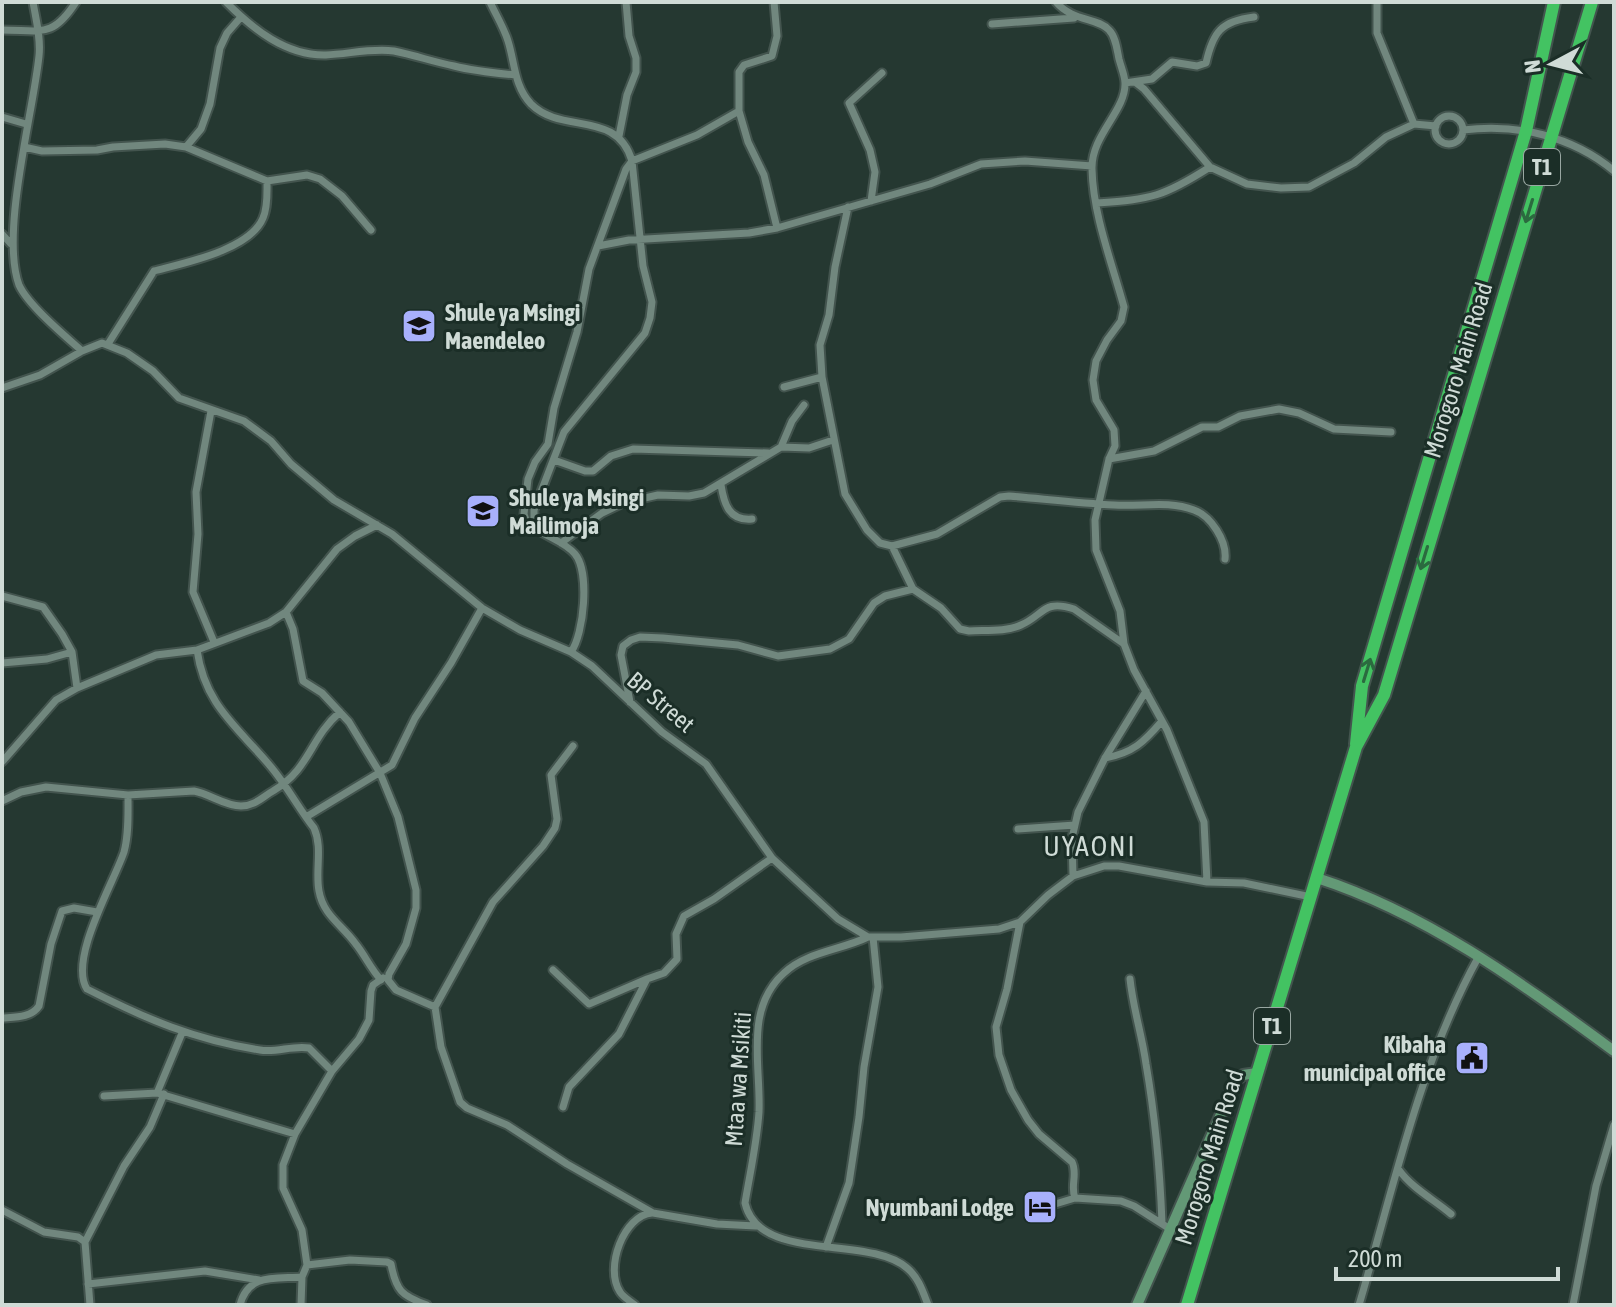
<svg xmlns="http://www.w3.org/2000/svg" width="1616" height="1307" font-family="'Asap Condensed',sans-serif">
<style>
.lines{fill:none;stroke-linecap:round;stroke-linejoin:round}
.street-casing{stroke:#43544e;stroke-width:11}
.secondary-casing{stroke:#43544e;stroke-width:14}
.highway-casing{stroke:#43544e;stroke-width:16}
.street{stroke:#71877e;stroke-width:7}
.secondary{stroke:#639976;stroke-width:10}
.highway{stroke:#43c362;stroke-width:12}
.oneway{stroke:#2b6a3f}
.labels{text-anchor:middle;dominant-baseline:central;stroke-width:6;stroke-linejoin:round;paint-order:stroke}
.shield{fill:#1b2e27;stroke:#99a7a2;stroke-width:2}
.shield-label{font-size:22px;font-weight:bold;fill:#cfdbd6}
.poi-label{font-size:24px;font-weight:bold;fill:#cfdbd6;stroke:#1b2e27;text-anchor:start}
.street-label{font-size:24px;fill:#cfdbd6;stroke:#1b2e27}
.quarter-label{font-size:28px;letter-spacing:2px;fill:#cfdbd6;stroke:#1b2e27}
</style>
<rect width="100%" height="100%" fill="#253831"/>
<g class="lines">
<g class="street-casing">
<path id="street" d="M33,2C36,20 41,38 39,56C33,114 0,233 19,285C28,305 65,336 82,351
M226,2C253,29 286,56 326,55C349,54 371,48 394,51C414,55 434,62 454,66C474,71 494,73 515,75
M490,2C496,15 504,28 508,41C515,63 514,86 531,104C562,135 617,109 632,161L643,266L652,302L650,318L645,333L564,432L534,510V527C546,537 564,541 575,554C590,572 584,634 571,652
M774,2L777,36L772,56L744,65L739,72V111L748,142L764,175L777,228
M1056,2C1073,22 1097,17 1109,30C1116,37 1117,50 1119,59C1121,67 1125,76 1125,83C1126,111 1091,135 1092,169C1093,215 1112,263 1124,307L1121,321L1107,340L1096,361L1093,380L1096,400L1114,430L1115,446L1109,459L1095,520L1096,550L1120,611L1124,644L1134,670L1167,730L1204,822L1207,882
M1377,2V33L1414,124
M992,24L1074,18
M2,30C41,30 52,39 76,2
M1135,82L1144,89L1210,167
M1125,83L1152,79L1172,62L1197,66L1206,63C1213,32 1221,21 1254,17
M1435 130a14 14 0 1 1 28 0a14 14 0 1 1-28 0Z
M2,117L26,124
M1463,130C1516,123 1572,136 1614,171
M619,136L627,95L636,72V58L629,36L626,2
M24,147L42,151L97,150L113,147L165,144L186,147L267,181L307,175L320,179L342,196L371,230
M186,147L201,129L210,104L220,48L227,33L241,17
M871,201L875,172L870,150L849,103L882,73
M1097,203C1152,199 1163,197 1210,167L1247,184L1281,188L1309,187L1354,163L1386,137L1414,124L1436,126
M848,207L835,267L829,315L820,345L822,377L845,494L867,530L880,543L892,546L913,589
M2,234L11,244
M598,246L629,240L749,233L777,228L930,184L981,164L1025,161L1092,166
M108,344L154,271C184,263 250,250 263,218C268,207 267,192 267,181
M784,387L822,377
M2,388L40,375L82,351L102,343L127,353L153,371L179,398L244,421L271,441L291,464L334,500L392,534L482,608L520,630L571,652L592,666L662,732L706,764L772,858L838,919L868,937H901L999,929L1020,922L1048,895L1073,876L1104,866H1119L1207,882L1244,883L1311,897
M211,411L196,492L198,534L193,592L214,642
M781,447L792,421L804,405
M1109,459L1154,451L1202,427H1218L1240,416L1279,409L1299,413L1334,429L1391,432
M554,460L585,471H593L611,456L633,449L768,453
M721,485C724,504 729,521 752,519
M534,527L527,523L524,514L528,479L535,462L548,444L554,408L577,332L589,269L626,169L632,161L697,135L739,111
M561,543L602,513L623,503L658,495L689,496L704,493L781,447L809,448L833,440
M892,546L937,534L1000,497L1009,496C1044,499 1079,503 1114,505C1141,507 1168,500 1194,510C1211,516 1227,541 1225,559
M2,596L43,607L62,634L72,652L77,688
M286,612L293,629L303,681L322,693L349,722L380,773L398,817L416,890V908L406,944L389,974L388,980L396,990L435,1007
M197,650C205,706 238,727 271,767C287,786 299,809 314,828C323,848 315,870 319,891C323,915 342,925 355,943C365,955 370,968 381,980
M2,663L47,659L72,652
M630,702L621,655L623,646L631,640L640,637L663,638L738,645L778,656L830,649L849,639L874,603L885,596L913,589L941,608L960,629L969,631C985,630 1006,632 1021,625C1044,615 1043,599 1074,609L1124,644
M573,746L551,775L557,819L555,828L543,846L493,902L435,1007L441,1047L460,1102L467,1108L507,1125L567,1164L653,1213L717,1224L756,1226
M1105,758C1133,753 1144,742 1162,721
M2,762L56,700L77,688L156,655L197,650L269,623L286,612L337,549L355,536L377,525
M128,795C128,813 129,834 124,852C114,882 68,960 87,989C146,1019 195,1040 260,1050C276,1053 293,1045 309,1048L332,1071
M2,801L21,792L46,787L128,795L194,791C210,794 225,806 241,806C255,806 262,797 273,791C311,768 309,739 340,712
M306,817L392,765L415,718L451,663L482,608
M1018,829L1075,825
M1073,876L1072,838L1078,812L1105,758L1146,691
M1020,922L1007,989L996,1027L999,1055L1011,1090L1028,1120L1039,1134L1072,1162C1078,1174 1070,1186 1075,1198L1121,1201L1134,1206L1170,1229
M868,937C841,950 806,952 784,973C744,1009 761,1065 759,1112C757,1142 750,1173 745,1203C759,1264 868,1234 907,1268C919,1278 923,1292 928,1305
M553,970L589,1004L647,979
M1130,979C1133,1008 1142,1035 1146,1064C1155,1116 1160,1170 1162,1223
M2,1018C15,1017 31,1018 39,1006L51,944L62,911L74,908L97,912
M157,1093L182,1033
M104,1096L157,1093L295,1134
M563,1107L569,1087L619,1034L647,979L664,973L677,959L676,934L684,916L714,899L772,858
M1399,1170C1412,1188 1433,1199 1451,1214
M2,1210L44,1232L78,1237L85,1242L90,1305
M1032,1211L1075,1198
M85,1242L124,1166L150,1127L164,1094
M826,1247L849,1183L859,1117L864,1067L878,987L873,937
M307,1265L350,1260L387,1262L391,1264C396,1291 402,1296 427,1305
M88,1284L205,1271L259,1280
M240,1305C248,1273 275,1279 302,1277
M301,1305L302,1277L307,1265L302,1230L283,1188V1165L295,1134L332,1071L359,1039L369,1020L371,991L373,985L383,978
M635,1305C630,1301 623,1297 620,1292C604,1268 624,1215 652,1213
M1359,1305C1394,1187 1419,1064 1479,956
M1573,1305L1596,1186L1614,1125"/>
</g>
<g class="secondary-casing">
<path id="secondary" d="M1317,878C1428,914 1521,983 1614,1051
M1137,1305L1236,1080L1243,1075L1257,1073"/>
</g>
<g class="highway-casing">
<path id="highway" d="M1356,744L1362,686L1526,131L1554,2
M1187,1305L1356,747L1384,695L1592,2"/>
</g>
<use href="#street" class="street"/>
<use href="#secondary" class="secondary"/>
<use href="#highway" class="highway"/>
</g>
<defs><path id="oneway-shaft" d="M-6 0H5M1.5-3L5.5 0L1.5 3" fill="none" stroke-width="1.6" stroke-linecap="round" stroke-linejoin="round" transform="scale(2)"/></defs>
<g class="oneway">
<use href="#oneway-shaft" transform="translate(1529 211) rotate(107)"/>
<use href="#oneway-shaft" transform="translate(1424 558) rotate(107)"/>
<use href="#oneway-shaft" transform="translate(1367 670) rotate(-73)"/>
</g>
<defs>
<g id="school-square" transform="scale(1.8)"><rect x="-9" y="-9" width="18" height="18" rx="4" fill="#a8b0fc" stroke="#1b2e27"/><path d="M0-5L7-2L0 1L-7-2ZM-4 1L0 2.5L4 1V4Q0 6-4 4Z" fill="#111"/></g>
<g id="civic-square" transform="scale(1.8)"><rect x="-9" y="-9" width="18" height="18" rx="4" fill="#a8b0fc" stroke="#1b2e27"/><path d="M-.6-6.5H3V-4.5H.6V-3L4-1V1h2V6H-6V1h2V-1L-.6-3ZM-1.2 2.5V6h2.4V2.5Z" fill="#111"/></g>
<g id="hotel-square" transform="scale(1.8)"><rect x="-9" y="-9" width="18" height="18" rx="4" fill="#a8b0fc" stroke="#1b2e27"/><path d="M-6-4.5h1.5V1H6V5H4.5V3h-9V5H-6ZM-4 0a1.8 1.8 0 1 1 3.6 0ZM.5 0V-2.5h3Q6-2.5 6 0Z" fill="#111"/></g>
</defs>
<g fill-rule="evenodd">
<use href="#school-square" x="419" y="326"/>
<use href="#school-square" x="483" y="511"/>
<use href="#civic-square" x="1472" y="1058"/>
<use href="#hotel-square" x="1040" y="1207"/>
</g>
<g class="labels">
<g class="shield">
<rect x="1524" y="149" width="36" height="36" rx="6"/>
<rect x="1254" y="1008" width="36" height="36" rx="6"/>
</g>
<g class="shield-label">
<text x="1542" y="167">T1</text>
<text x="1272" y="1026">T1</text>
</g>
<g class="poi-label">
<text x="445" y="312">Shule ya Msingi<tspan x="445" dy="28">Maendeleo</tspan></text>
<text x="509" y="497">Shule ya Msingi<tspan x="509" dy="28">Mailimoja</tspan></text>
<text x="1446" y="1044" text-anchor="end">Kibaha<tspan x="1446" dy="28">municipal office</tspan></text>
<text x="1014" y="1207" text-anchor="end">Nyumbani Lodge</text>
</g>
<g class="street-label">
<text transform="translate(1458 370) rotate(-73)">Morogoro Main Road</text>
<text transform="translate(661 702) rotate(40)">BP Street</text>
<text transform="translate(738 1079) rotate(-86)">Mtaa wa Msikiti</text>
<text transform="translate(1209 1157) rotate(-73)">Morogoro Main Road</text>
</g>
<g class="quarter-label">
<text x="1090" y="846">UYAONI</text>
</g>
</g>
<rect width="1616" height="1307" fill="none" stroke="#cfdbd6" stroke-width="8"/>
<g transform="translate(1552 64) rotate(263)" stroke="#1b2e27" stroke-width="6" paint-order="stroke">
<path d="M0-6L14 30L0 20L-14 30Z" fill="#cfdbd6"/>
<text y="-12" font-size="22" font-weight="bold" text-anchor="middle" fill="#cfdbd6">N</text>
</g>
<path d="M1336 1267v12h222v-12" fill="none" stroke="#cfdbd6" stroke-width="4"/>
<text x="1348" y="1267" font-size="24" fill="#cfdbd6" stroke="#1b2e27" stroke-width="6" paint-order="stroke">200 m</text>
</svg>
